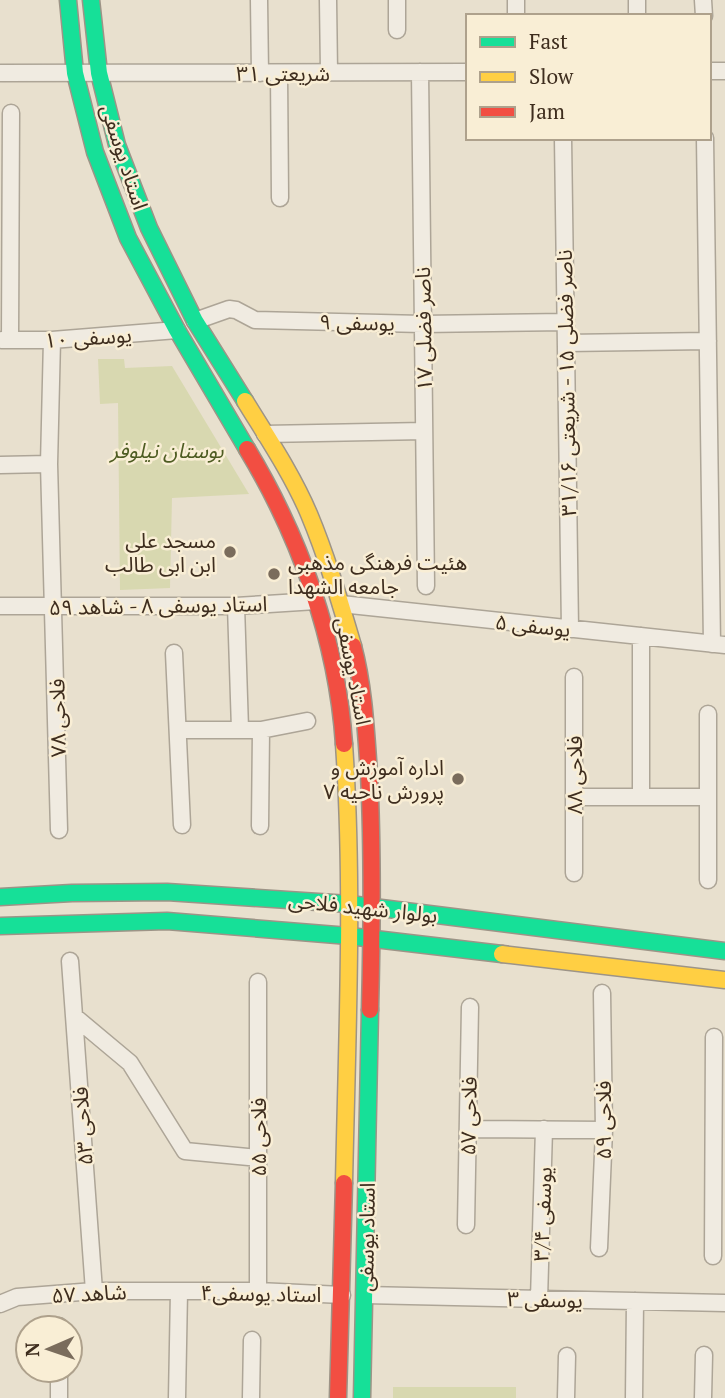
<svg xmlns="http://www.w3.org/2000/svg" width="725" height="1398" font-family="'PT Serif','Noto Sans Arabic',serif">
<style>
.green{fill:#d8d8b0}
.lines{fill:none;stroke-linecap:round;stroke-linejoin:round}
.street-casing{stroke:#ada597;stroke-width:19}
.fast-casing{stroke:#9d9487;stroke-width:19}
.slow-casing{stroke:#9d9487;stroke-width:19}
.jam-casing{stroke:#9d9487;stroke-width:19}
.street{stroke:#f0ebe1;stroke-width:16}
.fast{stroke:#16e098;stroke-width:16}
.slow{stroke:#ffcf43;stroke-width:16}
.jam{stroke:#f24e42;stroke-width:16}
.poi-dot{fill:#7a6c5c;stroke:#f9eed5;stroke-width:2.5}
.labels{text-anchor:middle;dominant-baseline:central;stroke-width:5;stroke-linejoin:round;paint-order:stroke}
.street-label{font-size:21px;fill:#3e2d1e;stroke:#f9eed5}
.park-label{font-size:21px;font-style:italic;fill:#4e5c22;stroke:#f9eed5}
.poi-label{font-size:21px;fill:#3e2d1e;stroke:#f9eed5;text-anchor:end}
</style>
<rect width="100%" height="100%" fill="#e8e0ce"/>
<path class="green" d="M98,359H124L125,368L172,366L249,494L172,498L170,588L120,590L118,403L100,404Z
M393,1387H516V1398H393Z"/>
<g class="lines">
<g class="street-casing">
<path id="street" d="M259,0L260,73
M328,0L329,72
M397,0V30
M516,0V16
M637,0V16
M703,0L704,16
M709,71H725
M420,72L426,586
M0,73L468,72
M279,73L280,198
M563,138L570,629
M705,138L712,644
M195,321L229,309L236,310L255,320L422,324L566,322
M2,340H52L177,330
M10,340L11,113
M52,340L49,464L59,830
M566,343L708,341
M265,434L424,431
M0,465L49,464
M341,604L725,645
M0,606H236L316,601
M236,606L240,729
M174,653L182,825
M178,730H261L307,721
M574,797H708
M641,797V636
M260,826L261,730
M574,873V677
M708,880V714
M70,961L94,1291
M75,1017L130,1063L185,1151L258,1158
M468,1129L604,1130
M466,1225L470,1007
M599,1248L604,1130L602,993
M713,1256L714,1037
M258,1291V982
M365,1295L725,1303
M539,1299L544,1129
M0,1304L17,1297L94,1291H258L342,1295
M59,1326V1328
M59,1370V1398
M177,1398L179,1291
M251,1398L252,1340
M566,1398L567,1356
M634,1398L635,1301
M703,1398L704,1355"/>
</g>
<g class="fast-casing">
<path id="fast" d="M68,0L75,73L95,152L128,238L177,330L247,449
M91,0L99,73L117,145L149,228L195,321L245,401
M0,897L72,893L167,892L349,904L725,951
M0,926L167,921L349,936L502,954
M362,1398L370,1010"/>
</g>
<g class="slow-casing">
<path id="slow" d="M245,401C267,437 292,474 309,514C327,557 340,602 353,646
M502,954L725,980
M344,1183C347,1037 354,890 344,744"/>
</g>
<g class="jam-casing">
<path id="jam" d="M247,449C300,537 337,640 344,744
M353,646C364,687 366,732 369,774C373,853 372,931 370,1010
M338,1398L344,1183"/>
</g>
<use href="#street" class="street"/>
<use href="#fast" class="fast"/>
<use href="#slow" class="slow"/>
<use href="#jam" class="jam"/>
</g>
<g class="poi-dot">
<circle cx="230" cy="552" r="7"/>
<circle cx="274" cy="574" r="7"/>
<circle cx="458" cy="779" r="7"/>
</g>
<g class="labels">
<g class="street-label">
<text x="283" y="73">شریعتی ۳۱</text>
<text transform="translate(125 157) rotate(72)">استاد یوسفی</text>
<text transform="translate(357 322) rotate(1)">یوسفی ۹</text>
<text transform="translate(423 329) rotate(-91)">ناصر فضلی ۱۷</text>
<text transform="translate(88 337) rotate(-4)">یوسفی ۱۰</text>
<text transform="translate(566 383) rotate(-91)">ناصر فضلی ۱۵ - شریعتی ۳۱/۱۶</text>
<text transform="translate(158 605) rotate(-1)">استاد یوسفی ۸ - شاهد ۵۹</text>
<text transform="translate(533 625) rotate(6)">یوسفی ۵</text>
<text transform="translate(354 671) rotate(79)">استاد یوسفی</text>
<text transform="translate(57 718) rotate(-91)">فلاحی ۷۸</text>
<text transform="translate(574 775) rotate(-90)">فلاحی ۸۸</text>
<text transform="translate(363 907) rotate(6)">بولوار شهید فلاحی</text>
<text transform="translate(468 1116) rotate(-89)">فلاحی ۵۷</text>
<text transform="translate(603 1120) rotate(-90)">فلاحی ۵۹</text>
<text transform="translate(82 1126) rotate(-94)">فلاحی ۵۳</text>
<text transform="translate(258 1137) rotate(-90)">فلاحی ۵۵</text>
<text transform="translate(542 1214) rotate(-88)">یوسفی ۳/۴</text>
<text transform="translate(366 1237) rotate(-89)">استاد یوسفی</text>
<text transform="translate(89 1293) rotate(-3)">شاهد ۵۷</text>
<text transform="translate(261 1293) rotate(1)">استاد یوسفی۴</text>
<text transform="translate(545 1299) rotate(1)">یوسفی ۳</text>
</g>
<g class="park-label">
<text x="167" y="450">بوستان نیلوفر</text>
</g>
<g class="poi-label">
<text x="216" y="540">مسجد علی<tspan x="216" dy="24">ابن ابی طالب</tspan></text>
<text x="288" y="562" text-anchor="start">هئیت فرهنگی مذهبی<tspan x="288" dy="24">جامعه الشهدا</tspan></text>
<text x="444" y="767">اداره آموزش و<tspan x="444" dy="24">پرورش ناحیه ۷</tspan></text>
</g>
</g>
<rect x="466" y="14" width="245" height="126" fill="#f9eed5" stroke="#aea18c" stroke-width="2"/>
<rect x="480" y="37" width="35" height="10" fill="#16e098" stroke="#aea18c" stroke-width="2"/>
<text x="529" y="49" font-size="21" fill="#3e2d1e">Fast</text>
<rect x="480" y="72" width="35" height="10" fill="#ffcf43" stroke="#aea18c" stroke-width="2"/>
<text x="529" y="84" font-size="21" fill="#3e2d1e">Slow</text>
<rect x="480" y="107" width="35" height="10" fill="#f24e42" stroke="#aea18c" stroke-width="2"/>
<text x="529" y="119" font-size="21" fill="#3e2d1e">Jam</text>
<g transform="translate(49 1349) rotate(268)"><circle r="33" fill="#f9eed5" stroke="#aea18c" stroke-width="2"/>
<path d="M0-5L12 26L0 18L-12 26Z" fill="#7a6c5c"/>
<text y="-10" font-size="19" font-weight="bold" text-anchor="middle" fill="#3e2d1e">N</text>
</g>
</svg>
